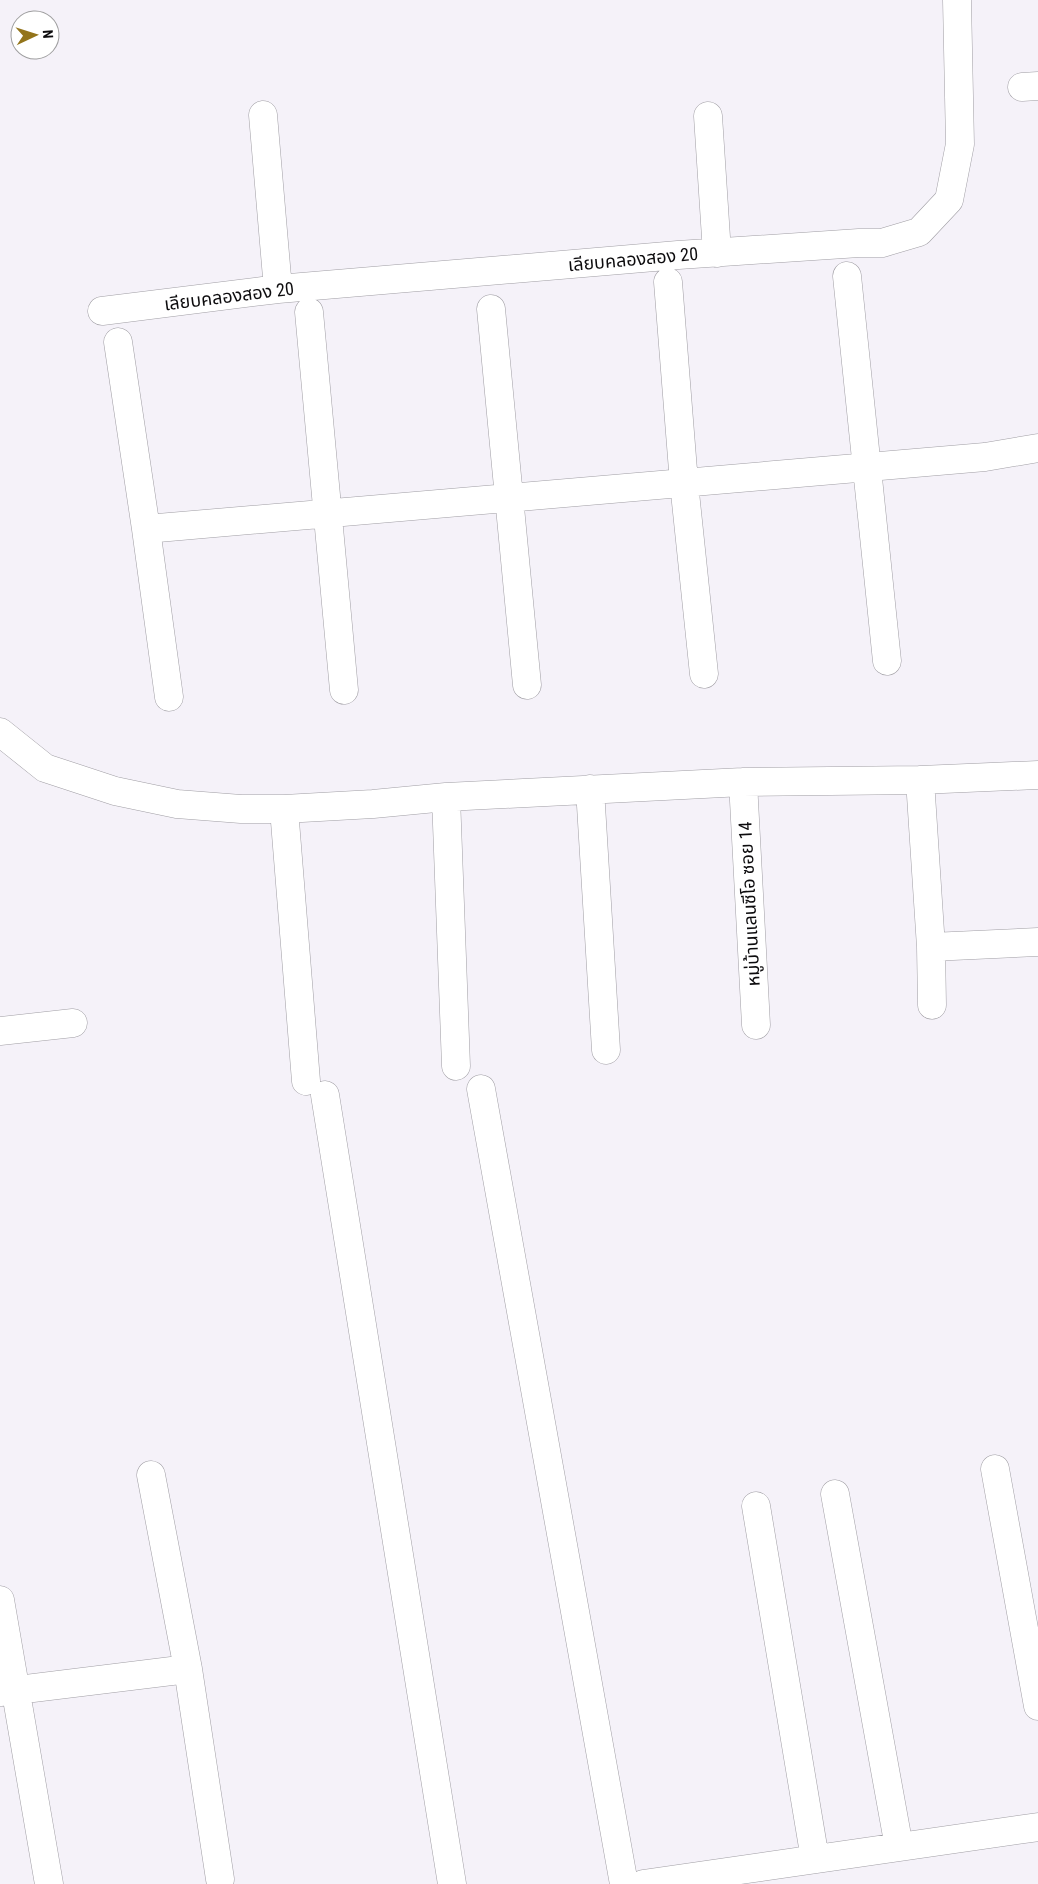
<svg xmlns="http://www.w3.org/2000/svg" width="1038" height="1884" font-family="'Roboto Condensed','Noto Sans Thai',sans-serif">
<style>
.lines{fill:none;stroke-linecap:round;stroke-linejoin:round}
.minor-casing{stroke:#a09ea4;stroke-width:29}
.minor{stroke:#fff;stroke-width:28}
.labels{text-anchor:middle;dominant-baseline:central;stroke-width:4.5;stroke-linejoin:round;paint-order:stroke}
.street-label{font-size:18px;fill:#0d0c0e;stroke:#fff}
</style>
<rect width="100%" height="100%" fill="#f5f2f9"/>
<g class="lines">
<g class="minor-casing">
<path id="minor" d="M1022,87L1038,86
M263,115L278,289
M708,116L717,253
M847,276L887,661
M668,282L684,483L704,674
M491,309L527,685
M102,311L278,289L678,255L859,243H882L919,232L949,200L960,144L957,0
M309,312L344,690
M118,342L146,529L169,697
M146,529L985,457L1038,448
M0,732L45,768L115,791L177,804L241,809H284L373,804L446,797L743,782L920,780L1038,775
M920,780L931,947L932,1005
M743,782L756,1025
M590,789L606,1050
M446,797L456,1066
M284,809L306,1081
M931,947L1038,942
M0,1031L73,1023
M481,1089L624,1884
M325,1095L452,1884
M995,1469L1038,1706
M151,1475L188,1669L220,1879
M835,1494L899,1847
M756,1506L815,1859
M0,1600L49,1884
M0,1692L188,1669
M643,1884L1038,1827"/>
</g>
<use href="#minor" class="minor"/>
</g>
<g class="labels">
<g class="street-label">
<text transform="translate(633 259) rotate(-5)">เลียบคลองสอง 20</text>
<text transform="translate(229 296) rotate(-7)">เลียบคลองสอง 20</text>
<text transform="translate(749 904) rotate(-93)">หมู่บ้านแลนซีโอ ซอย 14</text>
</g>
</g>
<g transform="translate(35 35) rotate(86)"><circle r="24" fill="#ffffff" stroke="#9e9e9f"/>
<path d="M0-4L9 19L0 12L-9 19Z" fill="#93741a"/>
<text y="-8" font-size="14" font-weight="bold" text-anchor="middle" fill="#0d0c0e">N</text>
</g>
</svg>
